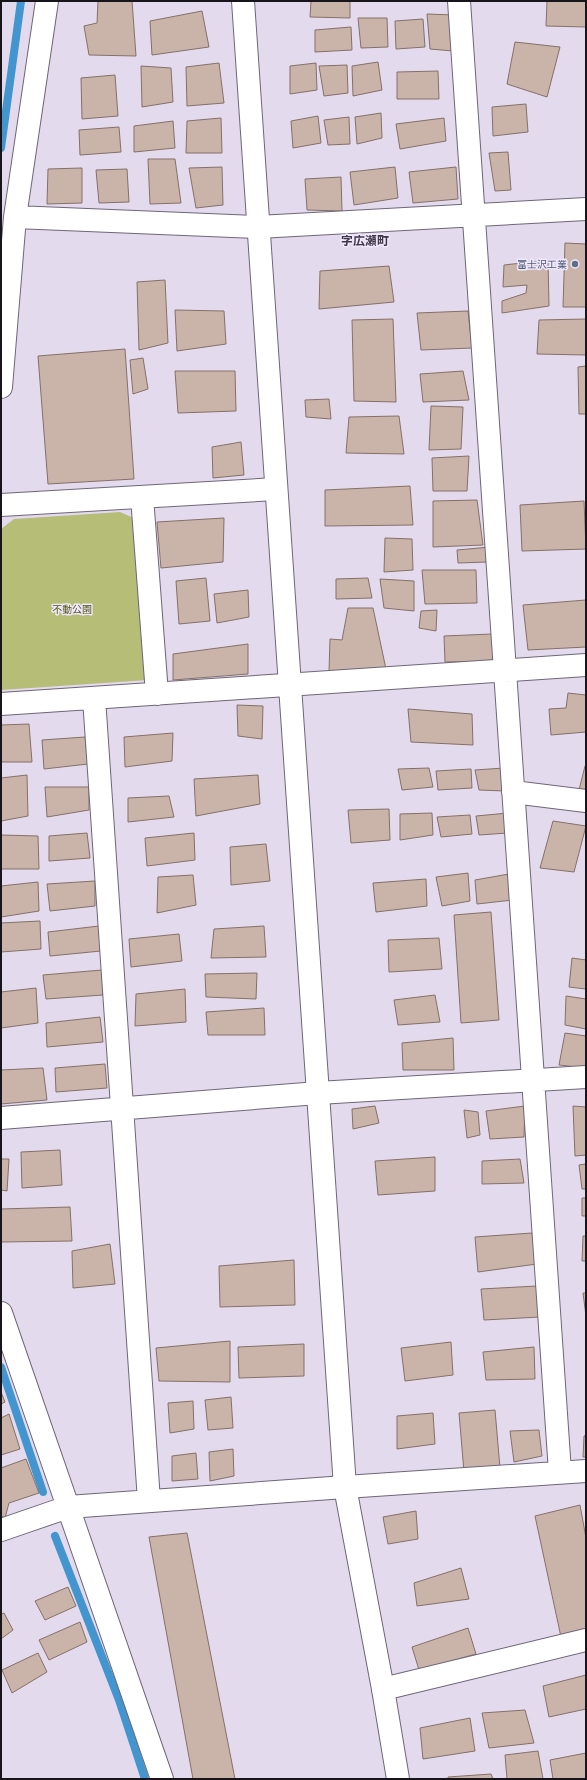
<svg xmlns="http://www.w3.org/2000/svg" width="587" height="1780" font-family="Inter,'Noto Sans JP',sans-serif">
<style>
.green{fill:#b5bd76}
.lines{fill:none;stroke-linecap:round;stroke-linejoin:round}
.stream{stroke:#4295ce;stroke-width:8}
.building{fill:#cab4aa;stroke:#857068}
.minor-casing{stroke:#6e6678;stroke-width:24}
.tertiary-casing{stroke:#6e6678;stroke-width:24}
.minor{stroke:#fff;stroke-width:22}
.tertiary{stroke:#fff;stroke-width:22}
.service-dot{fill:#5c6f8a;stroke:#f0e7fc;stroke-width:1.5}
.labels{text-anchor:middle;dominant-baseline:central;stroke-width:3;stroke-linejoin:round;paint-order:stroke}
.service-label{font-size:10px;fill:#4e5e75;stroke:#f0e7fc;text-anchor:end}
.park-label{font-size:10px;fill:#525713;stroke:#f0e7fc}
.quarter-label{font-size:12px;font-weight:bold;fill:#3f3747;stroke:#f0e7fc}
</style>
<rect width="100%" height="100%" fill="#e3daee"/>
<path class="green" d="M120,512L136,519L148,680L1,690V529L14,519Z"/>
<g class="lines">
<path class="stream" d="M1,148L21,1
M1,1367L43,1492
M55,1536L119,1700L145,1779"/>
</g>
<path class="building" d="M98,1H132L136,56L89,55L84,26L97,23Z
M311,1H350V18L310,17Z
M547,1H586V27L546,26Z
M202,11L209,47L152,55L150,21Z
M427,14L454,15L453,51L430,49Z
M358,18H387L388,47L361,48Z
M423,19L425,47L396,49L395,21Z
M351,27L352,50L315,52V30Z
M515,42L560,47L547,97L507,84Z
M378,62L382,90L353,96L352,66Z
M219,63L224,103L187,106L186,67Z
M316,63L317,90L290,94V66Z
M347,65L348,93L324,96L319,66Z
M141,66L171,68L173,102L142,107Z
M438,71L439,99H397V72Z
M115,75L118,116L82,119L81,78Z
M526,104L528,132L493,136L492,107Z
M381,113L382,138L357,144L355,117Z
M318,116L321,143L293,148L291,121Z
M349,117L350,144L328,145L324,120Z
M221,118L222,153H186L187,121Z
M444,118L446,141L400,149L396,124Z
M173,121L175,148L134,152V126Z
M119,127L121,152L80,155L79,130Z
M508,152L511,190L495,191L489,153Z
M148,159H175L181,203L150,204Z
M222,167L223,205L196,208L189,168Z
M395,167L398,198L354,205L350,172Z
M456,167L458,199L413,203L409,172Z
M82,168V203L47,204L48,169Z
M127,169L129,202L99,203L96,170Z
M341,177L342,211L307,210L305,179Z
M565,243L586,244V307H563Z
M548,260L549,306L502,313V301L526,293L527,285L503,287L504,265Z
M389,266L394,302L319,309L320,271Z
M165,280L168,343L139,350L137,282Z
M175,310L224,311L226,344L177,351Z
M468,311L472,348L421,350L417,313Z
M393,319L396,402L354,401L352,320Z
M586,319V355L537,354L539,320Z
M125,349L134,479L48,484L38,356Z
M143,358L148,389L133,394L130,360Z
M586,366V414H579L578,367Z
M175,371H235L236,411L178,413Z
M463,371L469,400L423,402L420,374Z
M329,399L331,419L306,417L305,400Z
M431,406L463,407L461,449L429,450Z
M399,416L404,454L346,453L349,417Z
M241,442L244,475L213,478L212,447Z
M469,456L467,491H433L432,458Z
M410,486L413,525L325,526V490Z
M477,500L483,545L433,547V501Z
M584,501L586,549L522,551L520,505Z
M224,518L223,562L161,568L157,522Z
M385,538L412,539L413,570L384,572Z
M490,547L488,562L458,563L457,550Z
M422,570H476L477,603L425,604Z
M206,578L210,621L179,624L176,581Z
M368,578L372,598L336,599V579Z
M380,579L414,581V611L384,608Z
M248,590L249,617L217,623L214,594Z
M586,600V647L528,650L523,605Z
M348,608H373L386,669L329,672L330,639L342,640Z
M437,610L436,631L419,628L421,611Z
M492,634L495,661L445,662L444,636Z
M248,644V674L173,680V654Z
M568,693L586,695V732L551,735L549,709L566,708Z
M237,705L263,706L262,739L238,736Z
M408,709L472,714L473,745L411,742Z
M29,724L32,762H1V725Z
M173,733L172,761L125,767L124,737Z
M85,737L88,764L44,769L42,740Z
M585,766H586V791L579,790Z
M429,768L433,787L402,790L398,769Z
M504,768L505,791L479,790L475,770Z
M471,769L472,788L438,790L436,771Z
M27,775L28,816L1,821V778Z
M258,775L260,804L196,816L194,779Z
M45,787H89V810L47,817Z
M169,796L174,817L128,822V798Z
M389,809L390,840L351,843L348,810Z
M432,813L433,835L400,840V814Z
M508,813V833L479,835L476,816Z
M470,815L472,834L441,837L437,817Z
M553,821L586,826L574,872L540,868Z
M87,833L90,858L49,861V836Z
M194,833L195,860L147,866L145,838Z
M1,835L38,836L39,869H1Z
M266,844L270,881L231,885L230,847Z
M468,873L470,901L442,906L436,877Z
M509,874L513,900L477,904L475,880Z
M193,875L196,905L157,913L158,877Z
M426,879L427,906L376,912L373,883Z
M95,881V906L50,911L47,884Z
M38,882L39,911L1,917V886Z
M491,912L499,1020L461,1023L454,915Z
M40,921L41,949L1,952V923Z
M99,926L101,951L50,956L48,932Z
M264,926L266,957L211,958L214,929Z
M179,934L182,961L131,967L129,939Z
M439,938L442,969L389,972L388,940Z
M572,958L586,960V989L569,987Z
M102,970L103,995L46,999L43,975Z
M257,973L256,999L206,997L205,974Z
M36,988L38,1023L1,1028V992Z
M185,989L186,1022L135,1026L136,994Z
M435,995L440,1022L398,1025L394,1000Z
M566,996L586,999V1029L565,1025Z
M264,1008L265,1035H208L206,1012Z
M100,1017L103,1042L47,1047L46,1023Z
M565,1033L586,1036V1068L559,1065Z
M453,1038L454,1070H403L402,1043Z
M105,1064L107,1088L56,1092L55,1068Z
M43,1068L47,1100L1,1104V1070Z
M375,1106L379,1123L353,1129L352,1109Z
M525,1106L524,1137L490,1139L486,1111Z
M573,1106L586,1107V1155L575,1156Z
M464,1110L478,1112L480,1135L467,1138Z
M60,1150L62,1185L22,1188L21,1152Z
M435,1157V1191L378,1195L375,1161Z
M1,1159H9L7,1191L1,1190Z
M520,1159L524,1183L482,1184V1161Z
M586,1164V1189H582L579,1165Z
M582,1198H586V1216H582Z
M70,1207L72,1241L1,1242V1209Z
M532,1233L537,1264L478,1272L475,1237Z
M583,1236H586V1261H582Z
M110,1244L115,1284L73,1288L72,1251Z
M294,1260L295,1305L220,1307L219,1266Z
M537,1286L540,1317L484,1320L481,1289Z
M583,1293H586V1316Z
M230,1341V1382L159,1381L156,1348Z
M451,1342L453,1375L405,1381L401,1348Z
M304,1344V1376L239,1378L238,1347Z
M534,1347L535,1379L486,1380L483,1352Z
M1,1392L5,1402L1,1404Z
M231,1397L233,1428L208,1430L205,1400Z
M193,1401L194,1429L170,1433L168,1403Z
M495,1410L500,1468L464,1472L459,1413Z
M433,1413L435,1444L397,1449V1416Z
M9,1414L20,1449L1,1455V1418Z
M539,1430L542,1456L514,1462L510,1431Z
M586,1435V1457H583L584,1436Z
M233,1449L234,1476L210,1481L209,1452Z
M196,1453L198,1479L172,1481V1456Z
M26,1459L39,1493L9,1503L5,1518L1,1516V1468Z
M580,1505L586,1538V1631L561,1637L535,1516Z
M416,1511L418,1539L388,1544L383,1517Z
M187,1533L235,1779H193L149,1537Z
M461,1568L469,1599L417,1606L414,1583Z
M68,1587L76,1606L45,1620L35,1601Z
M4,1613L13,1630L1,1639V1614Z
M80,1622L87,1642L49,1660L39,1640Z
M468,1628L476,1654L419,1670L412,1647Z
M38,1653L47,1672L12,1693L2,1670Z
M586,1675V1709L549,1717L543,1686Z
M525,1710L534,1743L489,1748L482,1713Z
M470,1718L475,1751L423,1759L420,1728Z
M538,1751L543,1779H507L505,1755Z
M586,1753V1779H553L550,1760Z
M491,1774L493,1779H448V1777Z"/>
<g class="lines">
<g class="minor-casing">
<path id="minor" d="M459,1L560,1472
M15,217L258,227L586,209
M1,387L15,217L47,1
M142,497L157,694
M1,505L276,489
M94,698L149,1501
M1,704L586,665
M513,792L586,801
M1,1118L318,1093L586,1077
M1,1313L162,1779
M1,1530L68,1507L345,1487L586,1471
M383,1689L586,1640"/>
</g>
<g class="tertiary-casing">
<path id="tertiary" d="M243,1L345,1487L383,1689L398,1779"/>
</g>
<use href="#minor" class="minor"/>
<use href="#tertiary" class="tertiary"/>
</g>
<circle class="service-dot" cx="575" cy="264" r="4"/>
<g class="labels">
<g class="service-label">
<text x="567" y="264">富士沢工業</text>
</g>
<g class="park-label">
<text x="72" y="609">不動公園</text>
</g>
<g class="quarter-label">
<text x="365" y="240">字広瀬町</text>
</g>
</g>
<rect width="587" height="1780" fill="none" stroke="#18141b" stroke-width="4"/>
</svg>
